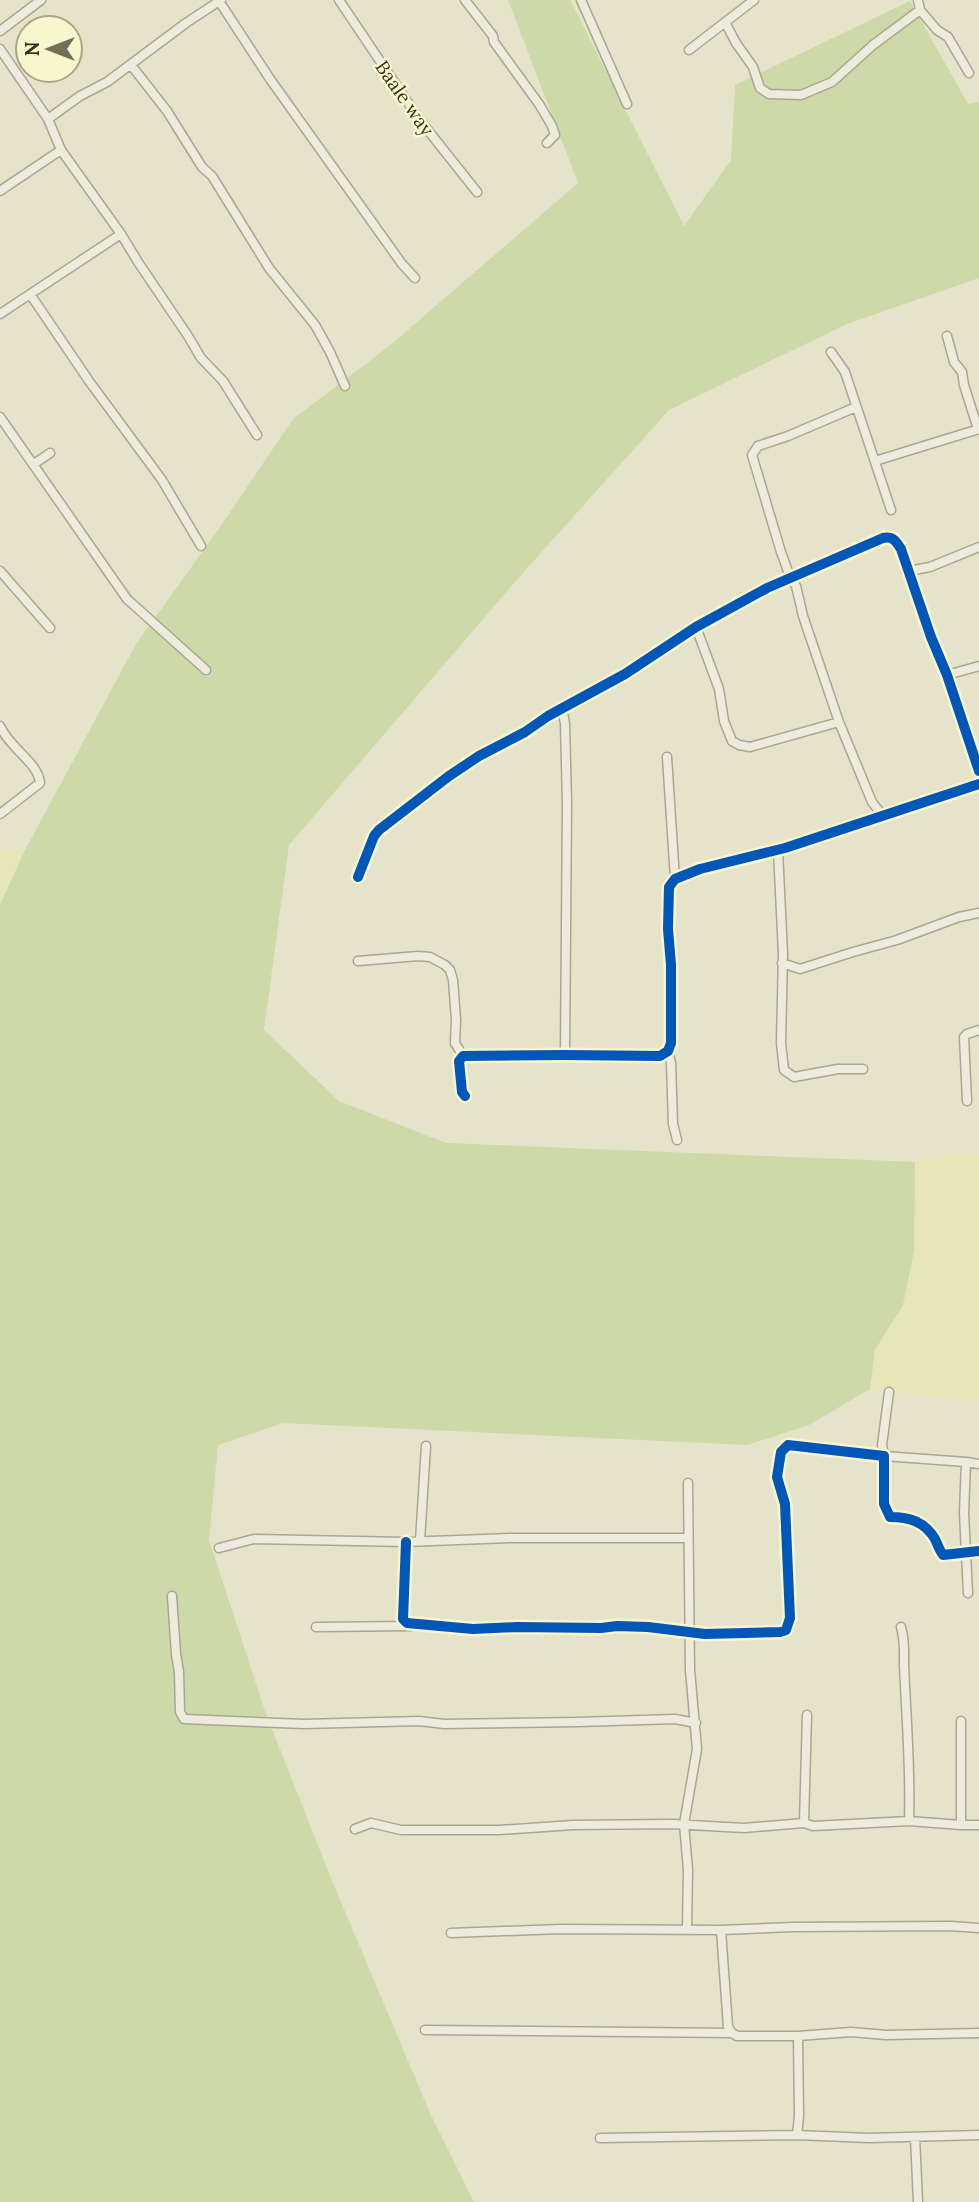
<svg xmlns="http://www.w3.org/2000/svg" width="979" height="2202" font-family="Lora,serif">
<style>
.farmland{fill:#e6e6b7}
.green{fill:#ced9aa}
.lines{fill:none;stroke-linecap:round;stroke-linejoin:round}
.street-casing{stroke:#aaa693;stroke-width:11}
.street{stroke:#edebdb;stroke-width:8}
.cycleway-casing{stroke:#f9f5cd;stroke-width:15}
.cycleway{stroke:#0057b8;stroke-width:10}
.labels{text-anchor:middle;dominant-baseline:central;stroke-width:5;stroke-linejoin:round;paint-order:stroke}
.street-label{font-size:19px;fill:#39301a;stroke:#f9f5cd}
</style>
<rect width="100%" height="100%" fill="#e5e3c9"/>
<path class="farmland" d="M25,850L0,905V851Z
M979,1154V1401L871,1389L875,1349L903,1305L914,1251L915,1162L949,1155Z"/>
<path class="green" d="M508,0H570L684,226L731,160L735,85L910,1L968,104L979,102V278L847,324L669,410L521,575L289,845L264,1030L339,1101L446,1143L915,1162L914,1251L903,1305L875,1350L870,1389L809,1425L747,1445L283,1423L218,1445L209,1540L265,1711L330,1876L430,2113L474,2202H0V905L25,850L136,644L218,530L293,419L388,347L578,183Z"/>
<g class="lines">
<g class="street-casing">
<path id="street" d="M339,0L419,119L477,192
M465,0L493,36L494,42L539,104L552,126L555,135L547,143
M581,0L627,104
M918,0L920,10L937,30L948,37L969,73
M219,1L270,79L402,264L415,278
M725,22L736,43L753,67L760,88L769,94L801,95L832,82L873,45L920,10
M0,31L41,0
M0,49L48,119L61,150L121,234L138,262L188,336L201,358L223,381L257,435
M689,50L754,0
M131,65L167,111L202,167L212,176L269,268L315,325L330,352L345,386
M48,119L80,96L107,82L186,23L221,0
M0,191L61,150
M30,294L89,381L162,480L201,546
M0,314L121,234
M947,336L954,362L962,372L964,385L978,429
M831,352L845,372L891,510
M856,407L788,436L758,446L752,455L781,552L790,577L796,586L803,616L839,722L872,802L882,815
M0,417L127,599L206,670
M875,461C910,450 944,440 979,429
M34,464L50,453
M0,571L50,628
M908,571L930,567L979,547
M696,627L719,689L724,721L732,741L739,745L750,747L839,722
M947,675L979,666
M562,709L565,723L567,803L565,1055
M0,726C10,749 38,762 40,783L0,814
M667,757L675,879
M778,850L783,954L781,1043L784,1070L794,1077L838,1069H863
M358,877L374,836L379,830L449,776L479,756L525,732L548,716L625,674L696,627L767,588L883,538C893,536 896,541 901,549L931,637L947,675L979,771
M358,961L418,956L430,957L445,965L450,970L453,980L456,1020L455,1043L463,1056
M782,963L800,969L853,952L897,940L959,917L979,913
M668,1051L671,1063L673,1124L677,1140
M465,1096L462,1092L459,1061L463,1056L565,1055L660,1056L668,1051L671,1043V965L668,929L669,887L675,879L700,869L785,848L979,784
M967,1101L964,1037L967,1034L979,1030
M889,1392L882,1445L884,1456L966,1462
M420,1541L426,1446
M406,1542L403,1619L407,1623L473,1629L517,1627L601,1628L617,1626L648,1627L705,1634L780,1632L786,1630L790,1618L785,1504L777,1477L781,1452L788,1445L884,1456V1504L890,1517C910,1517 925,1522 935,1539C938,1545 939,1550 943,1555L979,1551
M219,1548L254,1539L406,1542L511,1538H688
M968,1593L964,1513L966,1462L979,1464
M172,1596L176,1654L179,1672L180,1712L184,1719L304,1724L419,1721L444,1724L578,1722L675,1719L696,1723
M316,1627L411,1626
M901,1627C905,1641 904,1650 904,1664C906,1716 911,1769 909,1821L961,1825
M807,1715L804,1823L813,1826L909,1821
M961,1721V1825H979
M355,1829L371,1823L401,1830H499L573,1825L672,1824L744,1828L804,1823
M687,1929L688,1870L684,1824L697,1749L690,1670L688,1483
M721,1930L728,2027L732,2033L737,2036H798L851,2032L886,2035L979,2033
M451,1933L561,1929L721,1930L793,1927L950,1926L979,1928
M425,2030L732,2033
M797,2135L799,2116L798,2036
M915,2137L918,2202
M600,2138L797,2135L869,2138L979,2135"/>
</g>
<use href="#street" class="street"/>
<g class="cycleway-casing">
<path id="cycleway" d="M358,877L374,836L379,830L449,776L479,756L525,732L548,716L625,674L696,627L767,588L883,538C893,536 896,541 901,549L931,637L947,675L979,771
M465,1096L462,1092L459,1061L463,1056L565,1055L660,1056L668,1051L671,1043V965L668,929L669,887L675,879L700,869L785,848L979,784
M406,1542L403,1619L407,1623L473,1629L517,1627L601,1628L617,1626L648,1627L705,1634L780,1632L786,1630L790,1618L785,1504L777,1477L781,1452L788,1445L884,1456V1504L890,1517C910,1517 925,1522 935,1539C938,1545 939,1550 943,1555L979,1551"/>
</g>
<use href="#cycleway" class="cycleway"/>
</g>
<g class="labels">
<g class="street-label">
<text transform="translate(405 98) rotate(55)">Baale way</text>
</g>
</g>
<g transform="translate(49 49) rotate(270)"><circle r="33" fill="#f9f5cd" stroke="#aca685" stroke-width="2"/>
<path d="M0-5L12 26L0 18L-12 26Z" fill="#756f57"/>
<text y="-10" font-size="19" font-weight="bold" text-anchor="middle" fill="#39301a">N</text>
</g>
</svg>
